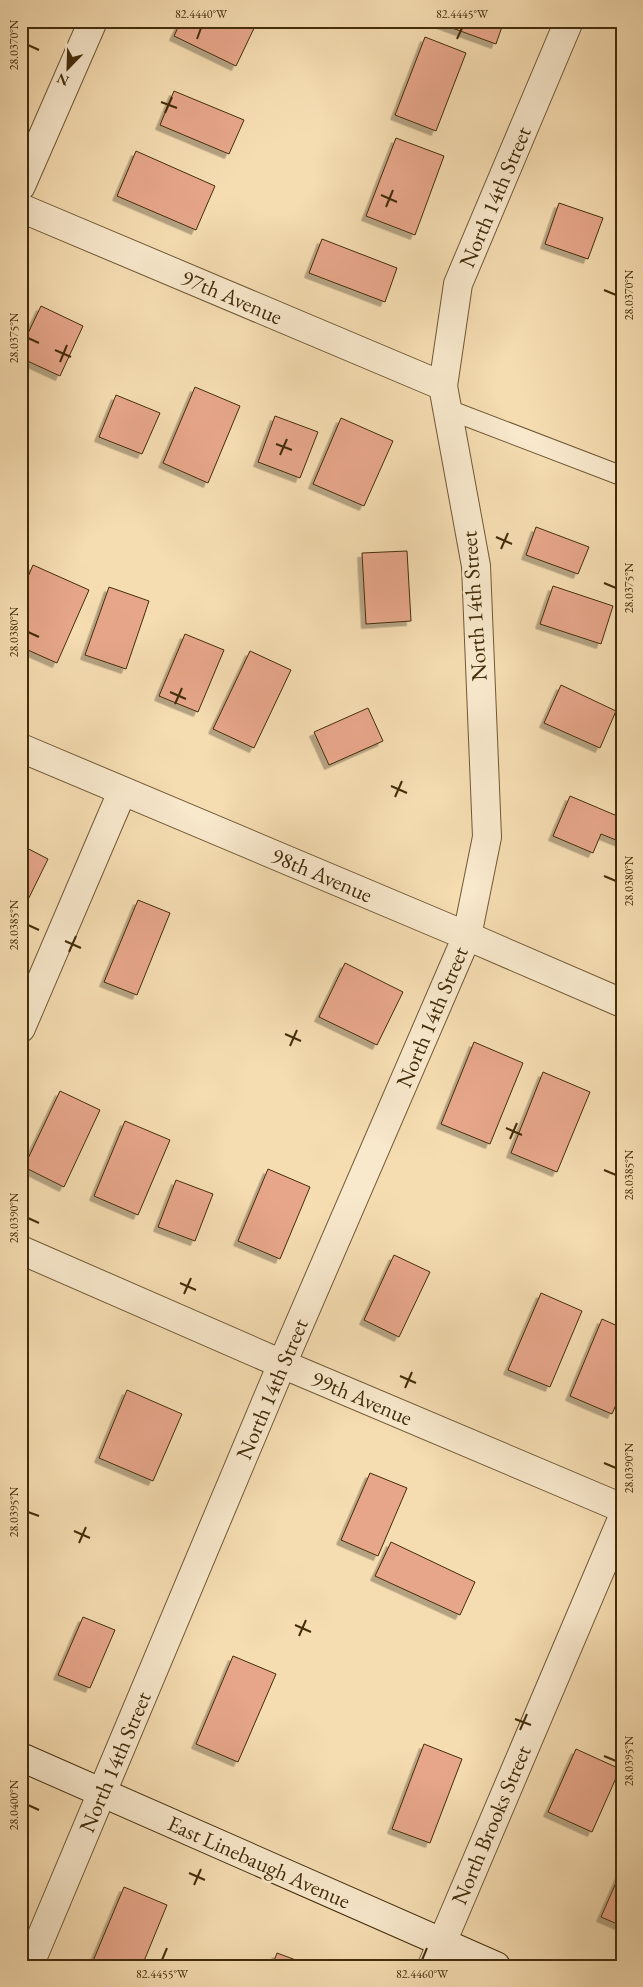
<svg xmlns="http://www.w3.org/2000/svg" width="643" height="1987" font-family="'EB Garamond',serif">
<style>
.building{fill:#e7a68a;stroke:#432d0b;filter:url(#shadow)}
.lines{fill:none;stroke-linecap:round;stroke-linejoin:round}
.lane-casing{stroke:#705934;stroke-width:21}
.street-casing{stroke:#705934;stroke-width:30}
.secondary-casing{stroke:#432d0b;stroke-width:30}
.lane{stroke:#f8e8cc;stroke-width:19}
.street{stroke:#f8e8cc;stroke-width:28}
.secondary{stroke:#f8e8cc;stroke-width:28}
.ticks{fill:none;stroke:#432d0b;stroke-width:2}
.labels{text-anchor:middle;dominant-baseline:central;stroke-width:5;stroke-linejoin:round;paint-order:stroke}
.street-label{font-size:22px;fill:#432d0b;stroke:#f8e8cc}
.neatline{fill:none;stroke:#432d0b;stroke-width:2}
.ticks-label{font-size:12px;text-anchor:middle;fill:#432d0b}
</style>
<defs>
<filter id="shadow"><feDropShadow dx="-4.5" dy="4.5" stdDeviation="0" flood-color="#0004"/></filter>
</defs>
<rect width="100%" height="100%" fill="#f5dcb1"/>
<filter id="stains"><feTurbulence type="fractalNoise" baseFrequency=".004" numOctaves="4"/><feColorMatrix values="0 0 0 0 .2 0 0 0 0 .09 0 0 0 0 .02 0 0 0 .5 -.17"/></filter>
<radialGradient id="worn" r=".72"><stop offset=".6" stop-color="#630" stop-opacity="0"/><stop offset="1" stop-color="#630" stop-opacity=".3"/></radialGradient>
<path class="building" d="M181,21H255L257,22L236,66L174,36Z
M433,21H504L496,44Z
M425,37L466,53L436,131L395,115Z
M174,91L244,120L229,154L160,125Z
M396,138L444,156L415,235L366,216Z
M136,151L215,186L196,230L117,196Z
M559,203L603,218L588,259L545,244Z
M322,239L397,268L385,302L309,273Z
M41,306L83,326L60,376L21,358V348Z
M195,387L240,406L208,483L163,463Z
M116,395L160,413L142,454L99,437Z
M275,416L318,432L300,478L258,462Z
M341,418L393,441L364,506L313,484Z
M536,527L589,547L578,574L526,555Z
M407,551L411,621L366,624L362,553Z
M33,565L89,590L57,663L21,647V593Z
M553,586L613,606L601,644L540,624Z
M109,587L149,601L126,669L85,655Z
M185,634L224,650L198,712L159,696Z
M250,651L291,670L254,748L213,729Z
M561,685L616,711L600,748L544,723Z
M368,708L383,741L329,765L314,732Z
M570,796L622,818L621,842L601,834L593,853L553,836Z
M21,845L48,859L22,912H21Z
M138,900L170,913L137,995L104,982Z
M345,963L403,992L377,1045L319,1017Z
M474,1042L523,1063L490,1144L441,1124Z
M543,1072L590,1092L557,1172L511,1153Z
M60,1091L100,1110L64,1187L24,1167Z
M125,1121L170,1140L138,1215L94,1196Z
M268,1169L310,1187L280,1259L238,1241Z
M176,1180L213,1194L195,1241L158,1227Z
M394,1255L430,1272L399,1337L364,1320Z
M541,1293L582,1311L550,1387L508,1370Z
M602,1319L622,1328V1391L612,1414L570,1396Z
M127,1390L182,1414L153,1481L99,1458Z
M370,1473L407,1488L378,1556L341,1540Z
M391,1542L475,1582L460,1615L375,1576Z
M83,1617L115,1630L90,1688L58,1675Z
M233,1656L276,1674L238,1762L196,1744Z
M424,1744L462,1759L430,1843L392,1829Z
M576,1749L620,1769L592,1832L548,1812Z
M622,1869V1926L601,1917Z
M124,1887L167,1905L142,1966H105L93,1961Z
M277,1953L312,1966H272Z"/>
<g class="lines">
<g class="lane-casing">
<path id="lane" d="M447,409L622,476"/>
</g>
<g class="street-casing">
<path id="street" d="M21,186L93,21
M21,208L443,386
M21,748L467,936L622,1003
M21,1028L122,792
M21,1250L282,1364L622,1508
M29,1966L282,1364L467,936L487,837L476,566L443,386L458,284L569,21
M432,1966L622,1519"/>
</g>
<g class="secondary-casing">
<path id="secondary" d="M21,1757L496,1966"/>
</g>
<use href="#lane" class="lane"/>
<use href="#street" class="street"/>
<use href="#secondary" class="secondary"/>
</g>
<path class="ticks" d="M197,39L201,28M457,39L462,28M28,45L39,50M161,102L177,108M165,113L172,97M381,195L397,202M386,207L393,190M604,290L616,295M28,338L39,343M55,350L71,357M60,362L67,345M276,444L292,450M280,455L287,439M496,537L512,544M501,549L508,533M604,583L616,588M28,632L39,637M170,692L186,699M175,704L182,688M391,786L407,793M395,797L402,781M604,876L616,881M28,925L39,930M65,941L81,948M69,952L76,936M285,1034L301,1041M290,1046L297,1030M506,1128L522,1135M510,1139L517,1123M604,1170L616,1175M28,1218L39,1223M180,1283L196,1290M184,1294L191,1278M400,1376L416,1383M405,1388L412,1372M604,1463L616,1468M28,1512L39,1516M74,1531L90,1538M79,1543L86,1527M295,1625L311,1632M299,1636L306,1620M515,1719L531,1725M520,1730L527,1714M604,1756L616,1761M28,1805L39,1810M189,1873L205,1880M194,1885L201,1869M162,1960L167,1948M422,1960L427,1948"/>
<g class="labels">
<g class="street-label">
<text transform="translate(495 197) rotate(-67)">North 14th Street</text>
<text transform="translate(232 297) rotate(23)">97th Avenue</text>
<text transform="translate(474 606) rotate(-94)">North 14th Street</text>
<text transform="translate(322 875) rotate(23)">98th Avenue</text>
<text transform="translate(432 1017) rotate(-67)">North 14th Street</text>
<text transform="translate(272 1389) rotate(-67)">North 14th Street</text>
<text transform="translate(362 1398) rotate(23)">99th Avenue</text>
<text transform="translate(115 1762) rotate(-67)">North 14th Street</text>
<text transform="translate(491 1825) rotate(-67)">North Brooks Street</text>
<text transform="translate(259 1862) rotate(24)">East Linebaugh Avenue</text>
</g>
</g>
<rect width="643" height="1987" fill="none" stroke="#f5dcb1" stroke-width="55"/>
<g transform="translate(68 68) rotate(203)" stroke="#f8e8cc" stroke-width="4" paint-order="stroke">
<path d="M0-4L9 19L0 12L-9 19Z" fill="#432d0b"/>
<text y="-8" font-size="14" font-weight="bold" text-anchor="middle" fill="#432d0b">N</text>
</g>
<rect x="28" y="28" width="588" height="1932" class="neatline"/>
<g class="ticks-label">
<text x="201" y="18">82.4440°W</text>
<text x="462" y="18">82.4445°W</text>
<text transform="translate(14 45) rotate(-90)" y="4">28.0370°N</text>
<text transform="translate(629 295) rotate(-90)" y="4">28.0370°N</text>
<text transform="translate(14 338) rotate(-90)" y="4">28.0375°N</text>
<text transform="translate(629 588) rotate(-90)" y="4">28.0375°N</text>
<text transform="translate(14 632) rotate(-90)" y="4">28.0380°N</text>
<text transform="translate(629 881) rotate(-90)" y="4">28.0380°N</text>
<text transform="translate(14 925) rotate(-90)" y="4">28.0385°N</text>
<text transform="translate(629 1175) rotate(-90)" y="4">28.0385°N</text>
<text transform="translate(14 1218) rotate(-90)" y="4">28.0390°N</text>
<text transform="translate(629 1468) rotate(-90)" y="4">28.0390°N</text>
<text transform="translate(14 1512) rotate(-90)" y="4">28.0395°N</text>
<text transform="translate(629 1761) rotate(-90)" y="4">28.0395°N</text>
<text transform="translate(14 1805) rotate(-90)" y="4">28.0400°N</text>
<text x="162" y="1978">82.4455°W</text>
<text x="422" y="1978">82.4460°W</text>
</g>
<rect width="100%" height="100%" filter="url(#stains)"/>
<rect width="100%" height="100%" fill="url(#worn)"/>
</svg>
